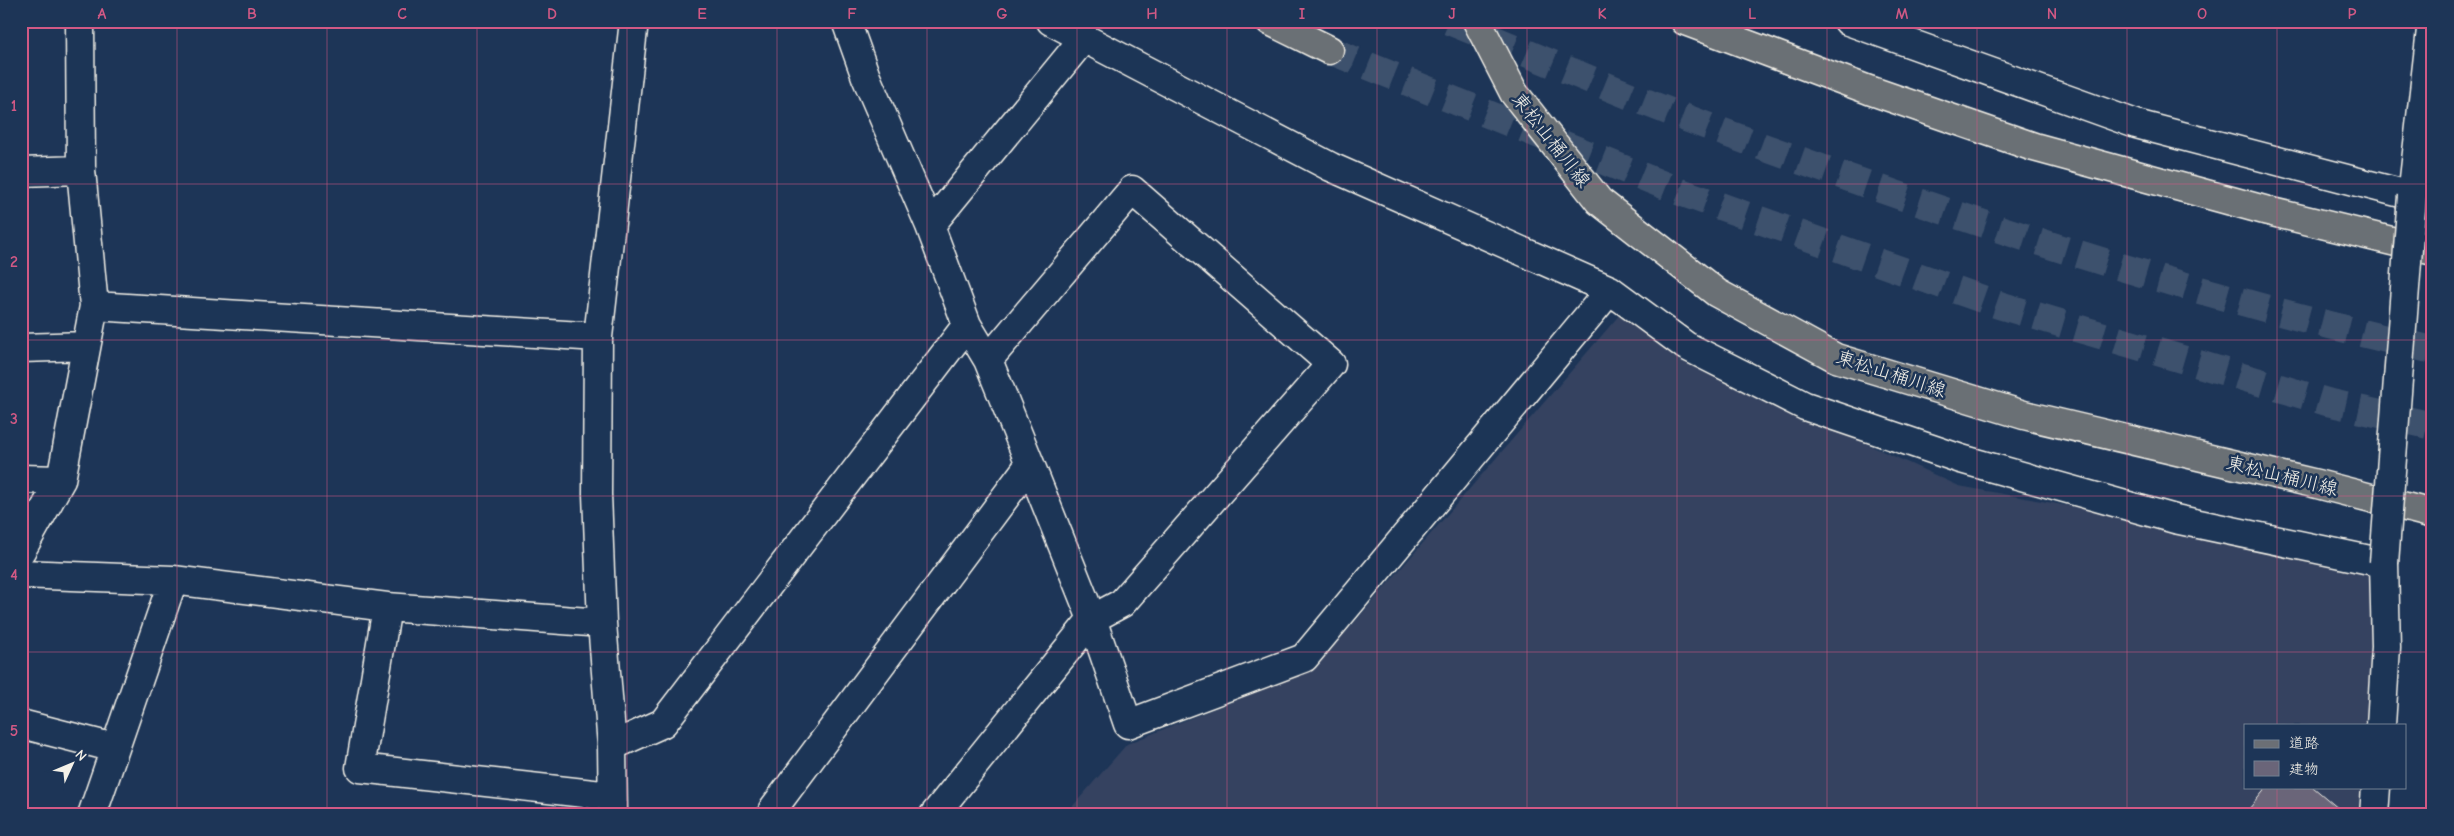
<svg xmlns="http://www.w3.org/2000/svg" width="2454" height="836" font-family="'Comic Neue','Klee One',sans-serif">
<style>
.built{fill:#344361}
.building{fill:#6a6579;stroke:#f4f1e8}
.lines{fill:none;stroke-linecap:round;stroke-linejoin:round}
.motorway-tunnel{stroke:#3d516d;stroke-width:28;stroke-dasharray:28 14;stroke-linecap:butt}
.minor-casing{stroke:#f4f1e8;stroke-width:31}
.primary-casing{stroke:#f4f1e8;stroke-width:31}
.motorway-casing{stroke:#f4f1e8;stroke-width:31}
.minor{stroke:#1d3557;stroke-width:28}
.primary{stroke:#6b6f75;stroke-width:28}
.motorway{stroke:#6b6f75;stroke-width:28}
.minor-bridge-casing{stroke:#f4f1e8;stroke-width:31;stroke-linecap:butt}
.minor-bridge{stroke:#1d3557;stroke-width:28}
.grid{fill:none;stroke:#d15985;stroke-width:1;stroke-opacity:0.55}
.labels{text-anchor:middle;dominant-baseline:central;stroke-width:5;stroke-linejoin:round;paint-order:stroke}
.street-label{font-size:19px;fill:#f4f1e8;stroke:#1d3557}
.neatline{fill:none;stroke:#d15985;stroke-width:2}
.grid-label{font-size:16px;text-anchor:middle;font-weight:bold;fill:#d15985}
</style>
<rect width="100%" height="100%" fill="#1d3557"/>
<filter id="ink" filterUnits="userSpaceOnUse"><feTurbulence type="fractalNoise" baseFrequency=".02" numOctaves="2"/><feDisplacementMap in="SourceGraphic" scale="10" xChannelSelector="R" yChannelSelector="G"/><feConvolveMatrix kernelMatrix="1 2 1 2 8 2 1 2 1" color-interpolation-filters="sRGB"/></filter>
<g filter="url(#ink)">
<path class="built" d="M1628,305L1755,393L1959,486L2384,563L2367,725H2245V787H2361L2358,815H1065L1127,744L1316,667Z"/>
<path class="building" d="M2267,787H2313L2346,815H2244Z"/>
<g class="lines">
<path class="motorway-tunnel" d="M1449,21C1538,57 1626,96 1715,129C1949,217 2189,294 2433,350
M1329,50L1686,194L1999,305L2327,402L2433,426"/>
<g class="minor-casing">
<path id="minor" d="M846,21L866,77L930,226L967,325L988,360L1030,464L1092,619L1128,724L1304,658L1610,290
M1051,21L1331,167L1610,290L1686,346L1805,406L1961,459L2175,519L2384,563L2386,647L2381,725
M1848,21L2136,124L2412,196L2432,21
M21,172L81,170
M930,226L1084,38
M94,306L598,337
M21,348L86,346
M21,479L61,480
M21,551L61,480L94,306L81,170L80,21
M21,574L173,580L387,607L602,623
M387,607L360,768L611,796
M21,724L115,748
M612,746L663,723L967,325
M92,815L173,580
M613,815L612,746L602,623L597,494L598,337L634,21
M780,815L773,809L1030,464
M934,815L1092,619L1122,603L1331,364L1132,190L988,360
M2374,815L2376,787"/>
</g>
<g class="primary-casing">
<path id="primary" d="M1477,21L1514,93L1599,201L1717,293L1836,358L2024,415L2317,484L2433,514
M1685,21L1869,90L2034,147L2268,211L2433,251"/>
</g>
<g class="motorway-casing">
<path id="motorway" d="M1270,21L1329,50"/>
</g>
<use href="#minor" class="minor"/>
<use href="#primary" class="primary"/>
<use href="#motorway" class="motorway"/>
<g class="minor-bridge-casing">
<path id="minor-bridge" d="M2384,563L2412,196"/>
</g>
<use href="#minor-bridge" class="minor-bridge"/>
</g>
</g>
<path class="grid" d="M177,21V815M327,21V815M477,21V815M627,21V815M777,21V815M927,21V815M1077,21V815M1227,21V815M1377,21V815M1527,21V815M1677,21V815M1827,21V815M1977,21V815M2127,21V815M2277,21V725M21,184H2433M21,340H2433M21,496H2433M21,652H2433M2277,787V815"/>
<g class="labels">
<g class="street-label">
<text transform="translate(1551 140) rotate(52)">東松山桶川線</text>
<text transform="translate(1891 374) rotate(18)">東松山桶川線</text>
<text transform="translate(2282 476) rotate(14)">東松山桶川線</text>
</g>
</g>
<rect width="2454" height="836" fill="none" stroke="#1d3557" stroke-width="55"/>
<rect x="2244" y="724" width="162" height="65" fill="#1d3557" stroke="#738091"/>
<rect x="2254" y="740" width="25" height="8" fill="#6b6f75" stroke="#738091"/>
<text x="2289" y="748" font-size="15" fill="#f4f1e8">道路</text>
<rect x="2254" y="761" width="25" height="15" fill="#6a6579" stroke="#738091"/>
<text x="2289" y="774" font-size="15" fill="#f4f1e8">建物</text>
<g transform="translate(72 764) rotate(46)" stroke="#1d3557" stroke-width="4" paint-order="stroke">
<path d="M0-4L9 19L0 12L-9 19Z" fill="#f4f1e8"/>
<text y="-8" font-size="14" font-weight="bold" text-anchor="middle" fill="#f4f1e8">N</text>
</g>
<rect x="28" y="28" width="2398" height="780" class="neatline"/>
<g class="grid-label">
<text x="102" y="19">A</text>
<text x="252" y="19">B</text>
<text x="402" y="19">C</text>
<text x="552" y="19">D</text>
<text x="702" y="19">E</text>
<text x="852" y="19">F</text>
<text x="1002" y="19">G</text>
<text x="1152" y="19">H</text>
<text x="1302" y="19">I</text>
<text x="1452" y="19">J</text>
<text x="1602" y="19">K</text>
<text x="1752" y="19">L</text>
<text x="1902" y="19">M</text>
<text x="2052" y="19">N</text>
<text x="2202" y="19">O</text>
<text x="2352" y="19">P</text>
<text x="14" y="111">1</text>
<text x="14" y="267">2</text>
<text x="14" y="424">3</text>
<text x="14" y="580">4</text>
<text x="14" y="736">5</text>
</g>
</svg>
